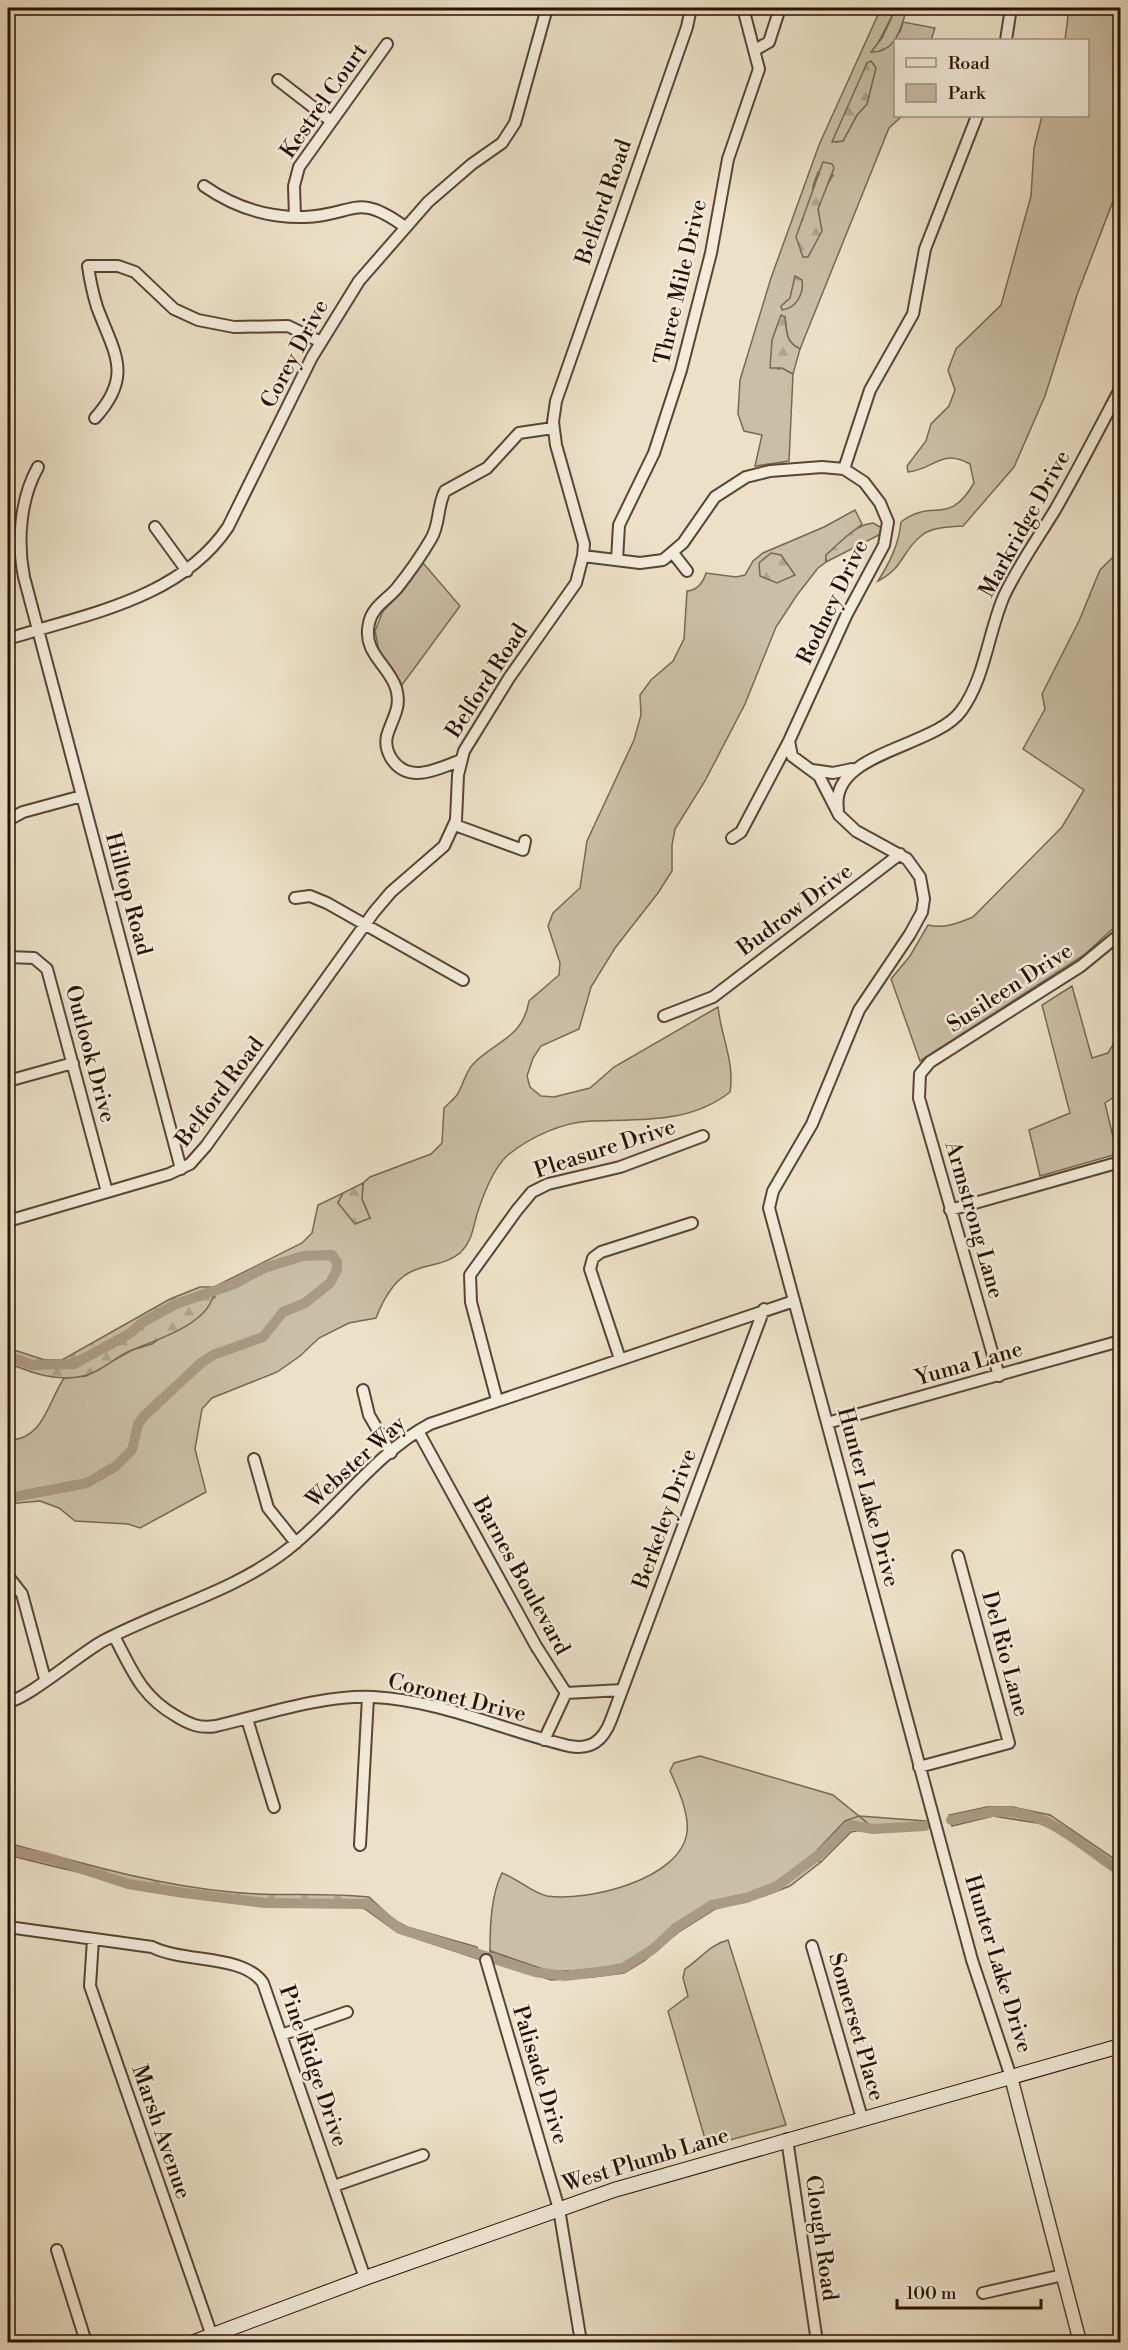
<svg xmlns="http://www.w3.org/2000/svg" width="1128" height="2350" font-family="'Libre Bodoni',serif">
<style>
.green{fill:#cabea6;stroke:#786854;stroke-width:1.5;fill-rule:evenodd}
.forest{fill:url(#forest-firs);stroke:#786854;stroke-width:1.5}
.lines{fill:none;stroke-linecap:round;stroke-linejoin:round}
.canal{stroke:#a99a84;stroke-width:10}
.minor-casing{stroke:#584533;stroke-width:14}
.tertiary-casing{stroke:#584533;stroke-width:15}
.secondary-casing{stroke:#261101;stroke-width:16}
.minor{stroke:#f3ecdb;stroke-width:10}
.tertiary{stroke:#f3ecdb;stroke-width:12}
.secondary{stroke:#f3ecdb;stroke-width:14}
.labels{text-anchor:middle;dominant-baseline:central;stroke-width:5;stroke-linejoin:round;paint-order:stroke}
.street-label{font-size:22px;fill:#261101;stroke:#f3ecdb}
</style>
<defs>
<pattern id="forest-firs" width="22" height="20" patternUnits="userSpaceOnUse" patternTransform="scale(1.5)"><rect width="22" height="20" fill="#cabea6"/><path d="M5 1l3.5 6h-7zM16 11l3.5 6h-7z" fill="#ada28d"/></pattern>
</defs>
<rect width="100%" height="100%" fill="#ece1c8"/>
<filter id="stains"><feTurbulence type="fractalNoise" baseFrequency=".00333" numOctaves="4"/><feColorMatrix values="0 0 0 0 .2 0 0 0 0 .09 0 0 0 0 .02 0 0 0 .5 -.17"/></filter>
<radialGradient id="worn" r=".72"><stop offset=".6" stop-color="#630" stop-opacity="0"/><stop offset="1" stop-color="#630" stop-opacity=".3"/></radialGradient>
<path class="green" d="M881,8H896L878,43L900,32L903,22L935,28L931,40H896V116H902L889,128L800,349C785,341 787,333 785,317C768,330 774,351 778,369L782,368L793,374L789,461L755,466L762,435L744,431L738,414L740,380L771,278L819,145ZM867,63L874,74L867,104L857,115L843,141L836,142ZM818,172L833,175C827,185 819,197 818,210C817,228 826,227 813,245V186Z
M1069,8H1120V183L1077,295L1045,396L1014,467L963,526C950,527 931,527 921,536C902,551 903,569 878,581C890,562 899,544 901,522C933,497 948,528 974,483L970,464C941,448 935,469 908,472L907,466L926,441L931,424L949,406L955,390L948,370L956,349L1001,305L1031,196L1034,148L1042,116H1088V40H1065Z
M855,510L862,524L826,555V562L818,568L797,595L776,627L745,704L705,781L675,829L672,845V871L658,893L615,948L591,987L579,1029L541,1046L533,1058L527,1076L530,1087L541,1096L554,1097L590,1088L614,1067L718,1007C721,1036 735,1063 730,1092C690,1124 640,1119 591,1121C563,1122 530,1137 508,1155C494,1167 484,1193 478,1211C473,1226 473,1240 461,1252C448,1264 430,1264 415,1270C395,1277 383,1300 376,1318L349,1323L319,1338L300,1356L277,1372L212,1398L202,1409L195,1449L206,1492L140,1528L128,1524L75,1521L59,1508L40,1501L8,1504V1440C43,1441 48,1402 64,1378L86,1376L132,1350L152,1344L215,1297L214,1287L302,1243L312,1233L318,1205L343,1193L338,1203L370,1218L362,1199L363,1183L370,1177L431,1154L442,1143L444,1108C448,1104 453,1100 457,1095C464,1084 465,1071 475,1062C498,1040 523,1037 529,1001L559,975L560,963L548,926L553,913L580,888L587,841L634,740L641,715L640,695L651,680L673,661L684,639L687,591C698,590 703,583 706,573L736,577L745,575L753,561L763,553L824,527Z
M1120,550V922L1084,955L920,1061L891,979L910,956L928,925C944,929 959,923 973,917L1062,827L1084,790L1023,749L1045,709L1042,694L1079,621L1100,570Z
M423,563L460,606L402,685L379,651L375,631L383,611L402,592Z
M1072,986L1092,1058L1108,1053L1120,1033V1093L1105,1103L1117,1154L1040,1176L1029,1130L1070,1113L1042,1005Z
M700,1756L833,1795L859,1816L926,1821L928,1828H873L859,1816L811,1858L821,1862L790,1886L764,1896L715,1909L680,1931L644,1961L624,1973L593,1977L586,1970L551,1972L490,1951C490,1926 491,1895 502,1873C517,1878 532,1893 547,1896C586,1902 681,1880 687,1832C689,1812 678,1789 670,1771L674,1763Z
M728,1940L786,2125L707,2146L668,2011L688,1996L683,1978L685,1969C700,1959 711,1944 728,1940Z"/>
<path class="forest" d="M896,8H907C901,28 896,53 871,52L882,38Z
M871,61L876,68L867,104L857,115L843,141L832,142L867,63Z
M823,162L832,164L834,168L818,209L822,231L808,257H803L796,237Z
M795,276L802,280C804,293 797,308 782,310L781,306L790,298Z
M781,315L785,317C787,333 785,341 800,349L793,374L782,368H770L772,340Z
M873,523L882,528L881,534L826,562V555C840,543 854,525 873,523Z
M771,553L781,555L795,575L777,583L760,576L759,563Z
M363,1183L362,1199L370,1218L355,1224L338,1203L343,1193Z
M200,1287H214C216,1322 158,1339 132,1350C116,1356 100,1373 83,1376C56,1382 32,1373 8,1363V1348L45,1360H62L170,1299Z
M987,1807H1013L1050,1815L1120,1863V1876L1050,1825L993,1816L952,1826L949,1815Z
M859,1816L873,1828L851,1832L821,1862L810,1858L845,1821Z
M8,1843C81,1863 155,1885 231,1892C277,1897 323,1892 369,1897L394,1920L407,1927L477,1947L478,1959L397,1932L365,1909L355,1906C236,1910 122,1884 8,1855Z
M490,1951L551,1972L586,1970L593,1977L551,1980L492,1960Z"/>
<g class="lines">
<path class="canal" d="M8,1356L32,1365L74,1364L129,1334L143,1322L176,1304L234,1284L264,1268L303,1256L332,1255L337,1262V1270L330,1283L305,1303L283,1312L263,1337L213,1355L201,1363L144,1416L138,1424L132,1450L116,1466L87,1483L8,1498
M951,1820C965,1818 979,1813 992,1812C1046,1807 1079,1845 1120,1871
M8,1850L49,1858L128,1884L184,1893L265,1903L368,1904L400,1929L535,1972L565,1976L605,1971L623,1968L653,1949L677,1927L712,1905L746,1898L777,1886L821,1853L850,1825L873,1829L925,1826"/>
<g class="minor-casing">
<path id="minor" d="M1006,40L1011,8
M755,50L769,42L780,8
M278,80L331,121
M204,186C234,207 268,218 305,217C355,215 356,191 405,227
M295,217L294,186L299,167L387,44
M95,418C134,375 114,353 97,307C93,294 90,280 88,266H118L135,272L174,309L198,320L234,327L288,326L321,342
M38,467C20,499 17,542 24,577L181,1169
M844,469L870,390L913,314L925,249L977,116
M155,527L187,571
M673,553L687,571
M583,556L640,563L663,560L683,543L715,497L746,477L770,471L822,467L844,469L864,482L880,503L888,522L884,545L846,616L789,741L741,832L732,838
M617,560L619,525L654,453L681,370L711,253L728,159L759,69L743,8
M8,639C85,614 179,600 228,527L312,357L359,281L428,202L472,164L502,143L515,123L547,8
M789,741L792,756L819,776L839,815L856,831L907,859L920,877L924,899L922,912L910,934L859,1010L812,1124L773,1191L769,1208L972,1960L1011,2077
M461,760C438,769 408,785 391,758C387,751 385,744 387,736C392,718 402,708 396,688C388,664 362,653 369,623C372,607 387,600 397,588C409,573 421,556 431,539C440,525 437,506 445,491L487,468L519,433L553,428
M812,770L833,773L852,769
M838,809C829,752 934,748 961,711C985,679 988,633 1004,596C1018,566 1038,538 1055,510C1078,470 1099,429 1120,389
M8,820L23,812L82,796
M455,825L523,850L525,841
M295,898L310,896L327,903L463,980
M8,957L34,958L47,969L107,1192
M664,1016L713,997L900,854
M8,1081L73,1063
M950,1210L1120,1162
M8,1221L169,1174L190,1164L206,1146L374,912L391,892L444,846L456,820L458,775L464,751L509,678L576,583L583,556L584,544L556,445L553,422L556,401L687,27L691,8
M620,1359L590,1269L593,1258L601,1252L692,1223
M999,1376L919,1098L920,1074L930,1062L1081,966L1120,934
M363,1390L369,1415L391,1453
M497,1400L471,1302L470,1275L517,1210L532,1192L548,1184L620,1167L703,1136
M827,1423L1120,1341
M418,1431L536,1646L566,1693L544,1740
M254,1459L268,1508L296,1543
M8,1576L22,1594L45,1679
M114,1636C132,1670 141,1696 176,1716C189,1724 200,1729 216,1726C267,1714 321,1695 373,1697C440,1700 505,1731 569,1746C591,1750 603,1741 611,1720L764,1309
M566,1693L622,1690
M8,1702C27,1699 81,1653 103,1641C163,1609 233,1592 287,1550C336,1512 374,1454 430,1424L794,1301
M247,1719L274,1807
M919,1767L1009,1743L958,1556
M360,1845L368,1697
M8,1927L152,1947C184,1963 243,1954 263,1983L365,2278
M93,1939L90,1986L212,2336
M812,1946L862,2118
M486,1960L559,2209L581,2342
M281,2035L347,2012
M787,2139L817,2342
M334,2186L423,2155
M57,2250L86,2342
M983,2293L1063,2275"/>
</g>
<g class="tertiary-casing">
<path id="tertiary" d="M1011,2077L1080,2342"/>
</g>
<g class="secondary-casing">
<path id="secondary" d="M194,2342L365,2278L614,2190L1120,2046"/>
</g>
<use href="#minor" class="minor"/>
<use href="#tertiary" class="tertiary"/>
<use href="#secondary" class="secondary"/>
</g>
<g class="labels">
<g class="street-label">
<text transform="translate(324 101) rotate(-55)">Kestrel Court</text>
<text transform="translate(604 202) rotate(-71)">Belford Road</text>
<text transform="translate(681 282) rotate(-77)">Three Mile Drive</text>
<text transform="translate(295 354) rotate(-62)">Corey Drive</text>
<text transform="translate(1025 524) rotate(-61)">Markridge Drive</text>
<text transform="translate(833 602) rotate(-64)">Rodney Drive</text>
<text transform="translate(487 681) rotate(-57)">Belford Road</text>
<text transform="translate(128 894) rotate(75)">Hilltop Road</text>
<text transform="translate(795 910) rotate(-37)">Budrow Drive</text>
<text transform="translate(1010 988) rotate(-33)">Susileen Drive</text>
<text transform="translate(90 1054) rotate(75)">Outlook Drive</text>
<text transform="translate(220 1092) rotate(-53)">Belford Road</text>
<text transform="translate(605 1149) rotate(-18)">Pleasure Drive</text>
<text transform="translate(974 1220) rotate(74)">Armstrong Lane</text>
<text transform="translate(969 1364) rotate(-16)">Yuma Lane</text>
<text transform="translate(356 1462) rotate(-42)">Webster Way</text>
<text transform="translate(868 1497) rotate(75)">Hunter Lake Drive</text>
<text transform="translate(665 1519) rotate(-70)">Berkeley Drive</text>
<text transform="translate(521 1576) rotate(61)">Barnes Boulevard</text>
<text transform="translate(1005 1654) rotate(75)">Del Rio Lane</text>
<text transform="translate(457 1698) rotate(14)">Coronet Drive</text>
<text transform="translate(998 1964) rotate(73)">Hunter Lake Drive</text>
<text transform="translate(856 2027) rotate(74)">Somerset Place</text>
<text transform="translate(313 2066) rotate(71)">Pine Ridge Drive</text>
<text transform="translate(540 2075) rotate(73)">Palisade Drive</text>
<text transform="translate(161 2132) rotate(71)">Marsh Avenue</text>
<text transform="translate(646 2160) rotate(-17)">West Plumb Lane</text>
<text transform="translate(821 2238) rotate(82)">Clough Road</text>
</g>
</g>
<rect width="1128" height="2350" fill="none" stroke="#ece1c8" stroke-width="30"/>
<rect x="9" y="9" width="1110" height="2332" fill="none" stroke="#261101" stroke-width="3"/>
<rect x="15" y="15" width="1098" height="2320" fill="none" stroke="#261101" stroke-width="1.5"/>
<rect x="894" y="39" width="195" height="78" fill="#f3ecdb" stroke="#a19484" stroke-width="1.5"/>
<rect x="906" y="58" width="30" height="9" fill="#f3ecdb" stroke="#a19484" stroke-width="1.5"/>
<text x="948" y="69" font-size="18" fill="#261101">Road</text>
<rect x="906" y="84" width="30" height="18" fill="#cabea6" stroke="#a19484" stroke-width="1.5"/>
<text x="948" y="99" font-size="18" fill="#261101">Park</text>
<path d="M897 2299v9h144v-9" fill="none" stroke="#261101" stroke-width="3"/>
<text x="906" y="2299" font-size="18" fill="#261101" stroke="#f3ecdb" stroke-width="4.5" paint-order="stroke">100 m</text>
<rect width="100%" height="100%" filter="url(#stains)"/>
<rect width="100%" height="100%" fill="url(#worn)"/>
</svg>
